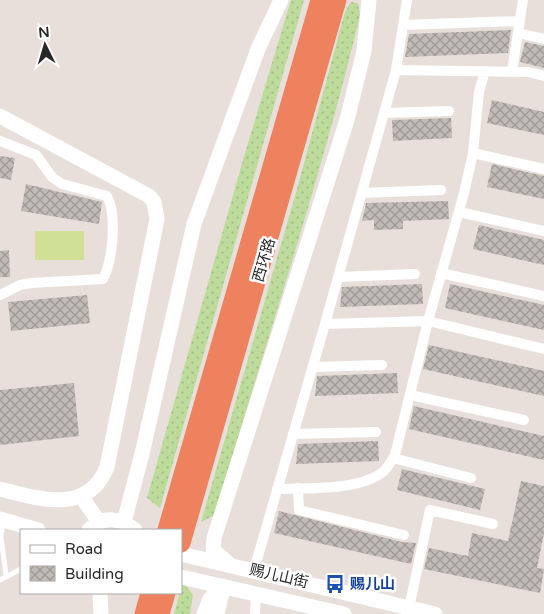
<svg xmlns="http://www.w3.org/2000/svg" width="544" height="614" font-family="'Varela Round','Noto Sans SC',sans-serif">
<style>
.grass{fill:url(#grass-dots)}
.pitch{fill:#d0e197}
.building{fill:url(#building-cross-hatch)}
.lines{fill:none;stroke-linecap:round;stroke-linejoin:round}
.lane{stroke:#fff;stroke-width:5}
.street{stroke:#fff;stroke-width:10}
.secondary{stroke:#fff;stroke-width:15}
.highway{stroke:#ee825f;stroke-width:19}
.labels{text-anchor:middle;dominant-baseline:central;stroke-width:5;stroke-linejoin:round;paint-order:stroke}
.street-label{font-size:15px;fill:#272727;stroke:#fff}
.transit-label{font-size:15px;font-weight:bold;fill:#164399;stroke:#fff;text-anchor:start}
</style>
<defs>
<pattern id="grass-dots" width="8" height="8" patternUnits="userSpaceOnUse" patternTransform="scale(1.25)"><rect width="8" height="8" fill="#bddb9b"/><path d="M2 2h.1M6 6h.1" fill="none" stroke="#a2bc86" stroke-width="1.8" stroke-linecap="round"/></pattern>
<pattern id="building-cross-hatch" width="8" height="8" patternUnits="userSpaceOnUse" patternTransform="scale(1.25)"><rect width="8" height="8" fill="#c1bbb6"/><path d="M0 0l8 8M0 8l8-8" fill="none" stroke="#9d9894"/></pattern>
</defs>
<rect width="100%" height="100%" fill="#e9dfda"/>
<path class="grass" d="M291,0H304L160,508L147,498L243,160Z
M351,2L358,3L360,15C320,184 263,349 215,515L201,522L297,189L345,12Z
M183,582L193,595L190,614H174Z"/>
<path class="pitch" d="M35,231H84V260H35Z"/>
<path class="building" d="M511,30L508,53L405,57L409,34Z
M525,42L544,46V68L520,62Z
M492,100L544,112V135L487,123Z
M451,118L452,138L393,141L392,120Z
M0,156L15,158L11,180L0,178Z
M492,164L544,176V199L487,187Z
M26,184L102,202L99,224L21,211Z
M448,201L449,219L403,221V229L374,230V220L362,221L366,203Z
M479,225L544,240V265L473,249Z
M9,250L10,277H0V251Z
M422,284L423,304L340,307L342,287Z
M450,284L544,305V330L445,308Z
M87,295L90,323L11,331L8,302Z
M429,345L544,371V396L423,369Z
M397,373L398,393L315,396L317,376Z
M74,383L79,436L0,445V390Z
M414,406L544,436V460L409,429Z
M378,441L379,461L296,464L298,444Z
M402,469L485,489L480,510L397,490Z
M521,481L544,486V533L537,568L544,569L540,593L424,569L429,548L468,556L472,533L508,541Z
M279,511L402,542L416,543L411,564L274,533Z"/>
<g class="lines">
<path class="lane" d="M3,520L1,537L6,575
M0,580L21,569"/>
<path class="street" d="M403,25L520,21
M518,33L544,39
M396,70L528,72L544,76
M512,71L523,0
M384,113L449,111
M0,141L36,155L52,177L62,184L107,196C117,215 113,260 103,279L31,283L20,285L0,295
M473,153L544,169
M362,193L441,190
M459,212L544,231
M441,273L544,296
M338,277L415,274
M325,324L428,321L544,349
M313,367L382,365
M410,395L524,420
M293,434L376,432
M393,458L471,478
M298,488L299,510L404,535
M277,489C307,488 361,491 384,471C388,467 392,460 395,455L428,321L464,193L473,153L479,92L485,71
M254,570L325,324L396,70L407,0
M409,608L430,510L493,524
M255,614L256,594"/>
<path class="secondary" d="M0,116L149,196L154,202L157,219L107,467C88,515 39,499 0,489
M81,496L99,522
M0,519L38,530
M124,522L142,454L194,224L258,49L281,0
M89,530C102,515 121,518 135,530
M181,554L435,614
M229,564L213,550L214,538L347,120L364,51L369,0
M181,577L344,614
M100,593L101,614
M204,614L210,599L223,586
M217,614L223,588"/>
<path class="highway" d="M167,530L320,0
M181,543L337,0
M144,614L150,593
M160,614L166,593"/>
</g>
<defs>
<g id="bus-bare" transform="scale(1.5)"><path d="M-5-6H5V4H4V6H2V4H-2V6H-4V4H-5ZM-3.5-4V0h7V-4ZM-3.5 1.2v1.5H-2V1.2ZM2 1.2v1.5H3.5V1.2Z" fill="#1a4fb4" stroke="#fff" stroke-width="2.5" paint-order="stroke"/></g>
</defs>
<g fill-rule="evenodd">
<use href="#bus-bare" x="335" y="584"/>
</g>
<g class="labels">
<g class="street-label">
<text transform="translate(264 260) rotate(-74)">西环路</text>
<text transform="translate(279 576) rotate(13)">赐儿山街</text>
</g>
<g class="transit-label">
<text x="350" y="584">赐儿山</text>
</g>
</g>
<rect x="20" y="529" width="162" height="65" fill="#ffffff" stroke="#a9a9a9"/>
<rect x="30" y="545" width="25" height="8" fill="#ffffff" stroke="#a9a9a9"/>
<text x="65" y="554" font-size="15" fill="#272727">Road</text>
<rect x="30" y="566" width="25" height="15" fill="url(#building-cross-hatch)" stroke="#a9a9a9"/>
<text x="65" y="579" font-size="15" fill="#272727">Building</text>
<g transform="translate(45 45) rotate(355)" stroke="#ffffff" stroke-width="4" paint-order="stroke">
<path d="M0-4L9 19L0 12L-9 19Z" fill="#272727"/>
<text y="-8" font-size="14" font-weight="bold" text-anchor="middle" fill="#272727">N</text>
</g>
</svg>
